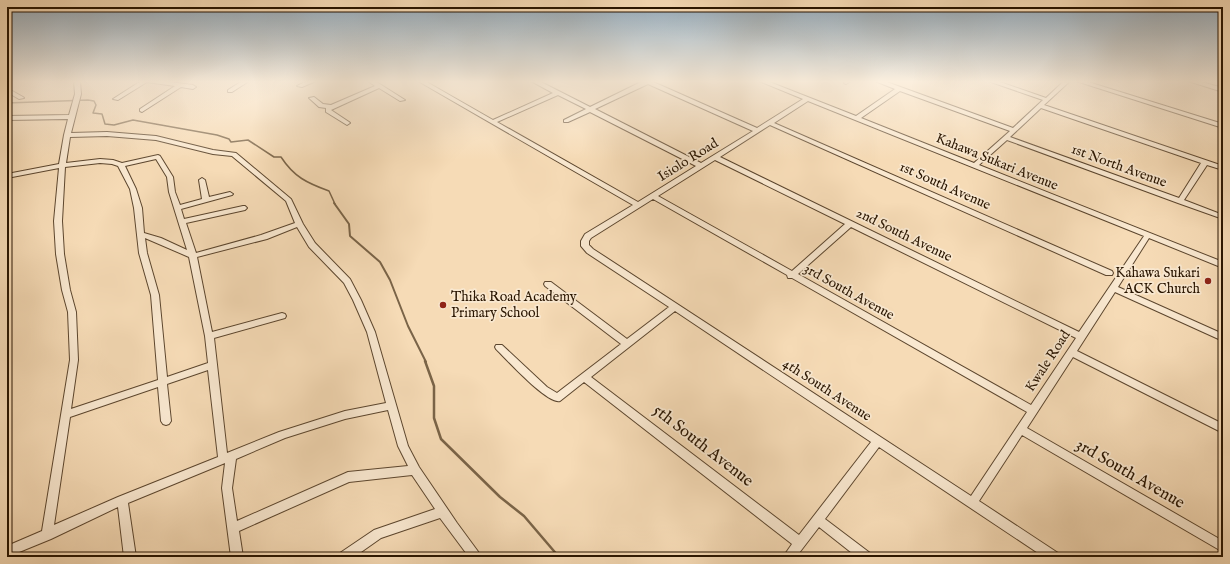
<svg xmlns="http://www.w3.org/2000/svg" width="1230" height="564" font-family="'IM FELL English',serif">
<style>
.lines{fill:none;stroke-linecap:round;stroke-linejoin:round}
.stream-far2{stroke:#7a6448;stroke-width:1.5}
.stream-far1{stroke:#7a6448;stroke-width:2}
.stream{stroke:#7a6448;stroke-width:2.5}
.street-casing{stroke:#5c462e;stroke-width:2}
.street{fill:#f9e8d0;fill-rule:evenodd}
.poi-dot{fill:#8f2418;stroke:#f9e8d0;stroke-width:1.5}
.labels{text-anchor:middle;dominant-baseline:central;stroke-width:3.5;stroke-linejoin:round;paint-order:stroke}
.street-label{font-size:14px;fill:#291500;stroke:#f9e8d0}
.poi-label{font-size:14px;fill:#291500;stroke:#f9e8d0;text-anchor:end}
.near-street-label{font-size:17px;fill:#291500;stroke:#f9e8d0}
</style>
<rect width="100%" height="100%" fill="#f6dbb6"/>
<filter id="stains"><feTurbulence type="fractalNoise" baseFrequency=".005" numOctaves="4"/><feColorMatrix values="0 0 0 0 .2 0 0 0 0 .09 0 0 0 0 .02 0 0 0 .5 -.17"/></filter>
<radialGradient id="worn" r=".72"><stop offset=".6" stop-color="#630" stop-opacity="0"/><stop offset="1" stop-color="#630" stop-opacity=".3"/></radialGradient>
<g class="lines">
<path class="stream-far2" d="M7,103L88,100L94,101L96,105L93,113L102,114L105,124L114,125L133,120L217,135L229,139L231,142L248,140L274,157H281C294,177 307,183 329,191L335,204"/>
<path class="stream-far1" d="M334,203L349,224L350,236L380,262L390,280L408,326L426,362"/>
<path class="stream" d="M425,361L434,386V418L441,439L500,497L524,516L559,557"/>
<g class="street-casing">
<path id="street" d="M74,81H80L81,94L71,133L107,132L156,136L213,150L236,153L291,199L303,224L315,243L350,279L361,300L375,332L408,446L419,467L457,523L482,557H469L440,518L381,538L354,557H338L340,553L374,530L435,509L412,475L349,482L239,531L243,557H231L222,488L225,463L128,503L136,557H124L118,507L51,539L7,557V546L42,531L70,360L68,312L62,290L56,254L54,221L59,168L7,178V174L59,164L64,135L68,119L7,120V116L69,115L75,94ZM107,136L156,140L213,154L232,156L286,201L295,223L261,235L196,253L186,223L245,210L247,208L245,206H243L184,219L181,209L232,195L233,194L230,192L209,197L205,180L202,178L199,180L202,199L180,205L175,192L173,177L160,156L158,155L122,163L113,160L100,159L66,163L70,137ZM156,159L167,177L169,192L187,250L161,238L144,233L142,208L136,189L125,166ZM100,163L112,164L118,166L130,189L134,208L139,253L151,295L158,380L71,409L78,360L76,312L70,290L64,254L62,221L65,167ZM297,227L309,247L344,283L353,300L367,332L386,403L345,411L279,432L227,453L214,338L285,318L286,316L285,314L282,313L212,332L197,257L267,239ZM145,238L189,257L205,336L208,363L167,377L159,295L147,253ZM208,370L218,457L118,497L54,525L70,417L158,387L161,421L163,424L166,425L169,424L171,421L167,384ZM388,410L398,446L408,466L348,472L237,521L232,488L236,459L285,438L345,419Z
M141,81H162L193,85L196,87L193,89L181,87L142,112L140,111V109L175,86L147,82L118,100L113,99Z
M242,81H249L232,92H228V90Z
M307,81H316L302,87L297,86Z
M368,81H375L405,100L400,101L379,88L331,110L349,122L350,123L347,125L326,112V108L319,107L309,98L314,97L323,104L331,105L375,86Z
M418,81H425L493,120L553,93L531,81H539L590,107L643,81H651L757,128L803,99L759,81H767L856,116L895,89L875,81H884L1013,128L1043,100L988,81H997L1046,98L1064,81H1070L1044,105L1223,166V170L1207,165L1184,200L1223,215V219L1178,203L1007,140L979,165L1223,262V268L1149,238L1118,287L1223,334V341L1115,292L1077,351L1223,424V433L1073,357L1027,428L1223,541V552L1022,435L979,501L1058,553L1060,557H1044L879,447L825,519L870,553L872,557H857L819,527L796,557H783L792,544L584,382L560,401C548,405 506,359 496,349L495,347L496,345H502L547,387L557,393L621,344L545,286L544,284L545,282H551L627,339L669,307L587,253L581,246V241L585,234L633,205ZM648,84L753,131L701,163L595,109ZM900,91L1010,131L974,163L861,118ZM558,95L586,109L564,120V122H568L590,112L696,166L638,202L497,122ZM808,101L1144,236L1079,332L720,157L770,125L1106,275H1112L1113,273L1112,271L774,123ZM1041,108L1201,163L1179,198L1010,137ZM715,160L845,224L792,271L658,196ZM653,199L787,275L788,278H792L1027,412L971,496L593,249L589,245V241L591,238ZM851,227L1076,338L1031,405L798,274ZM675,311L871,442L799,535L591,377Z
M844,81H851L846,84L844,83Z
M1076,81H1085L1223,124V128Z
M1188,81H1198L1223,88V92Z
M7,88L23,97L24,98L19,99L7,92Z"/>
</g>
<use href="#street" class="street"/>
</g>
<linearGradient id="sky" x2="0" y2="1"><stop stop-color="#91a9bb"/><stop offset="0.51" stop-color="#fbefde"/><stop offset="1" stop-color="#fbefde" stop-opacity="0"/></linearGradient>
<rect width="1230" height="160" fill="url(#sky)"/>
<g class="poi-dot">
<circle cx="1208" cy="281" r="4"/>
<circle cx="443" cy="305" r="4"/>
</g>
<g class="labels">
<g class="street-label">
<text transform="translate(688 160) rotate(-32)">Isiolo Road</text>
<text transform="translate(997 162) rotate(22)">Kahawa Sukari Avenue</text>
<text transform="translate(1119 166) rotate(20)">1st North Avenue</text>
<text transform="translate(945 186) rotate(24)">1st South Avenue</text>
<text transform="translate(904 235) rotate(26)">2nd South Avenue</text>
<text transform="translate(849 292) rotate(29)">3rd South Avenue</text>
<text transform="translate(1048 361) rotate(-57)">Kwale Road</text>
<text transform="translate(827 390) rotate(33)">4th South Avenue</text>
</g>
<g class="poi-label">
<text x="1200" y="273">Kahawa Sukari<tspan x="1200" dy="16">ACK Church</tspan></text>
<text x="451" y="297" text-anchor="start">Thika Road Academy<tspan x="451" dy="16">Primary School</tspan></text>
</g>
<g class="near-street-label">
<text transform="translate(703 446) rotate(38)">5th South Avenue</text>
<text transform="translate(1130 474) rotate(30)">3rd South Avenue</text>
</g>
</g>
<rect width="1230" height="564" fill="none" stroke="#f6dbb6" stroke-width="24"/>
<rect x="8" y="8" width="1214" height="548" fill="none" stroke="#291500" stroke-width="2"/>
<rect x="12" y="12" width="1206" height="540" fill="none" stroke="#291500"/>
<rect width="100%" height="100%" filter="url(#stains)"/>
<rect width="100%" height="100%" fill="url(#worn)"/>
</svg>
